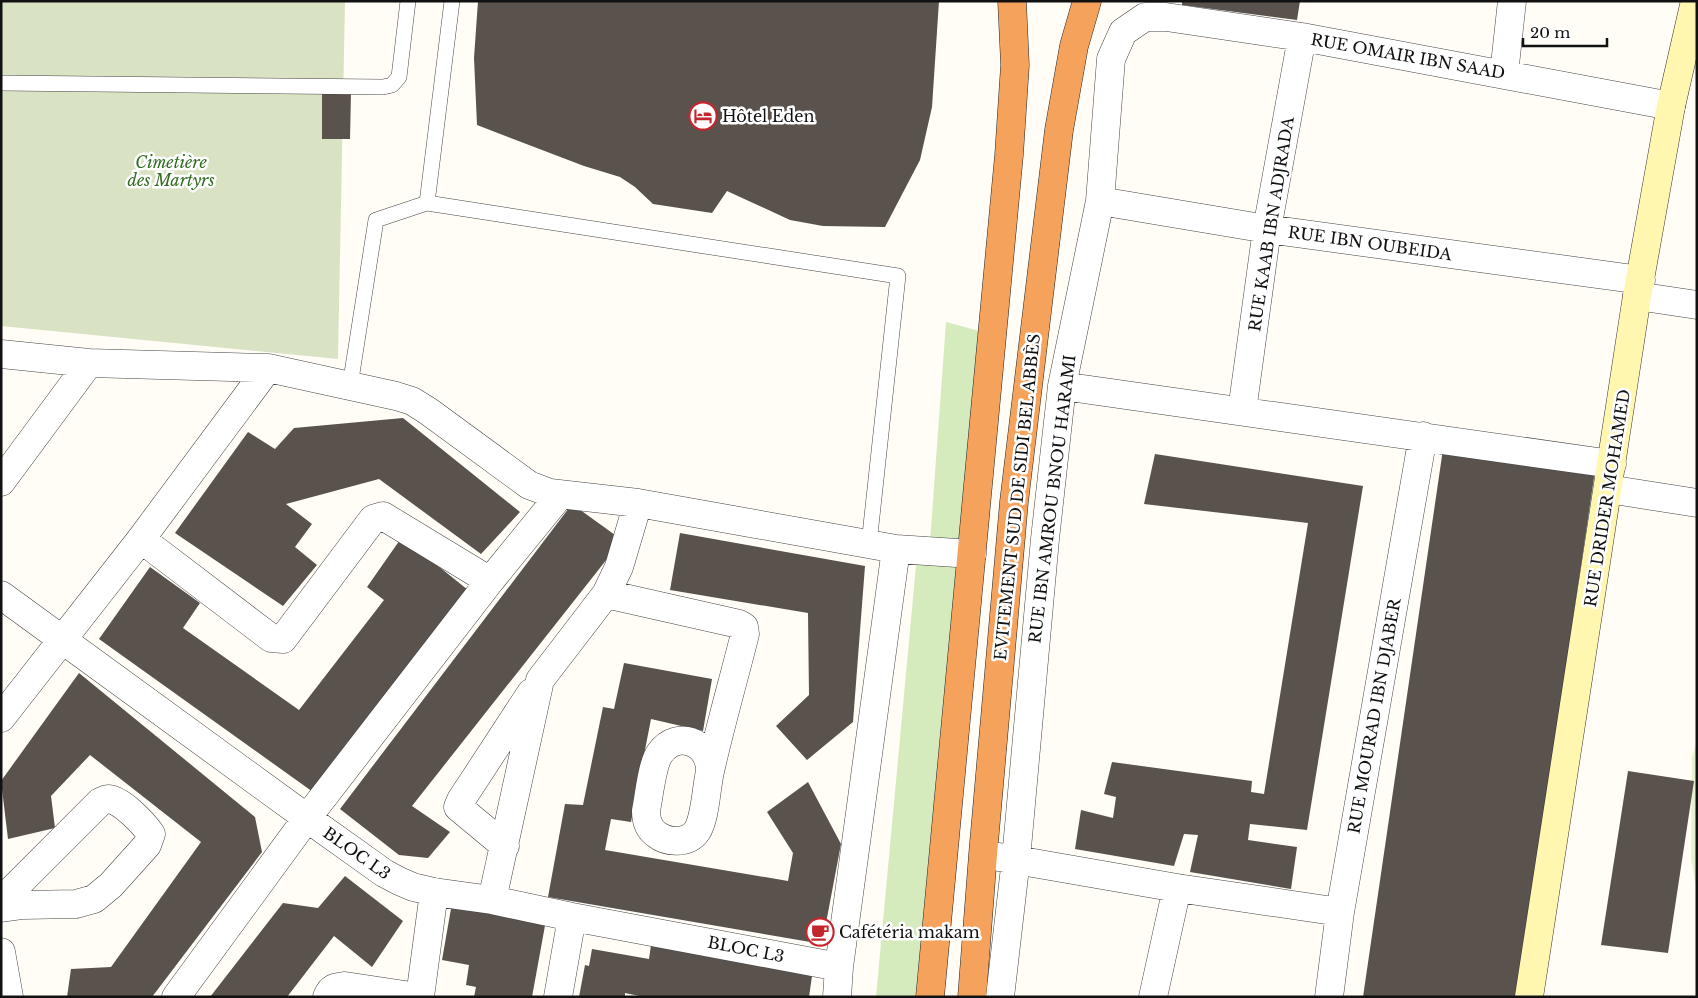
<svg xmlns="http://www.w3.org/2000/svg" width="1698" height="998" font-family="'Libre Baskerville',serif">
<style>
.green{fill:#d5ebbd}
.cemetery{fill:#d9e3c4}
.pitch{fill:#e6f2cf}
.building{fill:#5a524d}
.lines{fill:none;stroke-linecap:round;stroke-linejoin:round}
.lane-casing{stroke:#444;stroke-width:16}
.street-casing{stroke:#444;stroke-width:29}
.secondary-casing{stroke:#333;stroke-width:29}
.highway-casing{stroke:#222;stroke-width:29}
.lane{stroke:#fff;stroke-width:15}
.street{stroke:#fff;stroke-width:28}
.secondary{stroke:#fff6b0;stroke-width:28}
.highway{stroke:#f5a25d;stroke-width:28}
.labels{text-anchor:middle;dominant-baseline:central;stroke-width:5;stroke-linejoin:round;paint-order:stroke}
.street-label{font-size:16px;fill:#111;stroke:#fff}
.poi-label{font-size:16px;fill:#111;stroke:#fff;text-anchor:start}
.park-label{font-size:16px;font-style:italic;fill:#2f6b1f;stroke:#fff}
</style>
<rect width="100%" height="100%" fill="#fffdf5"/>
<path class="green" d="M946,322L983,332L922,997H876L918,544L930,542Z"/>
<path class="cemetery" d="M1,1H345L338,359L1,326Z"/>
<path class="pitch" d="M1697,741V891L1691,859L1692,757Z"/>
<path class="building" d="M478,1H939L932,107L920,160L885,227L823,226L790,220L727,191L712,213L653,204L635,187L620,177L584,166L477,125L474,58Z
M1182,1H1300L1297,20L1182,5Z
M322,91L351,92L350,139H322Z
M403,418L520,512L481,554L379,479L286,504L312,524L295,547L317,565L283,606L175,533L248,432L275,449L294,428Z
M1443,449L1595,471L1517,997H1363Z
M1155,454L1363,486L1307,830L1250,824L1248,840L1297,847L1291,889L1190,872L1198,835L1184,834L1174,866L1075,849L1081,810L1113,818L1116,797L1104,794L1112,762L1252,781L1251,792L1264,794L1308,523L1144,504Z
M572,504L622,540L412,806L450,832L428,858L399,855L340,809Z
M680,533L865,566L853,722L807,760L776,726L809,695L808,613L670,590Z
M402,537L468,590L313,792L99,639L150,567L200,603L183,628L299,710L384,600L367,587Z
M624,663L712,679L703,731L651,719L631,822L611,819L605,850L788,881L793,853L767,812L808,782L841,844L822,944L548,897L565,804L583,805L603,707L614,709Z
M79,673L255,817L262,852L152,997H67L71,969L111,967L201,842L90,755L51,796L55,828L8,839L1,781Z
M1628,771L1694,781L1668,953L1601,945Z
M345,876L403,921L372,967L334,936L287,997H210L283,903L318,908Z
M452,903L546,920L532,997H474L476,987L466,985L469,965L442,960Z
M651,945L813,969L809,997H644L625,993V997H579L585,965L589,966L592,949L649,959Z"/>
<g class="lines">
<g class="lane-casing">
<path id="lane" d="M1,83L383,87L392,85L399,77L408,1
M427,203L898,276L869,544
M350,386L376,220L427,203L452,1"/>
</g>
<g class="street-casing">
<path id="street" d="M1504,74L1512,1
M1100,201L1267,229L1641,280
M1637,296L1697,305
M1,354L89,363L268,368L396,396L412,401L428,411L529,485L550,493L638,503L896,549L839,967L837,997
M1062,386L1612,464
M1242,411L1267,229L1302,37
M1,482L89,363
M1608,489L1697,503
M141,539L271,638L283,639L373,519L383,516L490,581
M896,549L972,554
M606,594L739,624L744,627L745,634C734,678 721,723 711,767C706,785 706,817 697,831C688,844 667,843 656,834C648,828 646,820 646,811C649,796 652,764 660,753C677,730 708,741 710,769
M1,595L307,818L384,873L399,881L413,887L434,892L492,900L572,917L839,967
M1,718L141,539L268,368
M505,846L458,807L461,800L531,693
M999,857L1177,888L1340,912
M492,900L540,680L606,594L619,567L638,503
M1,901L100,802C103,801 105,799 108,799C121,799 144,824 151,834L147,845L111,885L94,899L76,904L23,905L1,908
M1,952L9,997
M176,997L307,818L490,581L560,495
M327,997C331,987 336,987 345,986L418,997
M420,997L434,892
M558,997L572,917
M1000,997L1016,859L1045,539L1062,386L1100,201L1111,59L1123,32L1145,17H1166L1302,37L1671,106
M1153,997L1177,888
M1329,997L1340,912L1423,436"/>
</g>
<g class="secondary-casing">
<path id="secondary" d="M1529,997L1637,296L1671,106L1695,1"/>
</g>
<g class="highway-casing">
<path id="highway" d="M930,997L1009,155L1015,65L1012,1
M972,997L983,854L1014,502L1059,130L1074,46L1087,1"/>
</g>
<use href="#lane" class="lane"/>
<use href="#street" class="street"/>
<use href="#secondary" class="secondary"/>
<use href="#highway" class="highway"/>
</g>
<defs>
<g id="hotel-ring" transform="scale(1.4375)"><circle r="9.5" fill="#fff" stroke="#c4262e" stroke-width="1.5"/><path d="M-6-4.5h1.5V1H6V5H4.5V3h-9V5H-6ZM-4 0a1.8 1.8 0 1 1 3.6 0ZM.5 0V-2.5h3Q6-2.5 6 0Z" fill="#c4262e"/></g>
<g id="cafe-ring" transform="scale(1.4375)"><circle r="9.5" fill="#fff" stroke="#c4262e" stroke-width="1.5"/><path d="M-5.5-4.5H6V0H3Q3 3.5 0 3.5H-2.5Q-5.5 3.5-5.5 0ZM3-3.2v2h1.7v-2ZM-6 4.5H4V6H-6Z" fill="#c4262e"/></g>
</defs>
<g fill-rule="evenodd">
<use href="#hotel-ring" x="703" y="116"/>
<use href="#cafe-ring" x="820" y="932"/>
</g>
<g class="labels">
<g class="street-label">
<text transform="translate(1408 56) rotate(10)">RUE OMAIR IBN SAAD</text>
<text transform="translate(1271 224) rotate(-81)">RUE KAAB IBN ADJRADA</text>
<text transform="translate(1370 243) rotate(8)">RUE IBN OUBEIDA</text>
<text transform="translate(1017 497) rotate(-84)">EVITEMENT SUD DE SIDI BEL ABBÈS</text>
<text transform="translate(1607 498) rotate(-81)">RUE DRIDER MOHAMED</text>
<text transform="translate(1052 499) rotate(-83)">RUE IBN AMROU BNOU HARAMI</text>
<text transform="translate(1374 716) rotate(-80)">RUE MOURAD IBN DJABER</text>
<text transform="translate(357 853) rotate(35)">BLOC L3</text>
<text transform="translate(746 949) rotate(11)">BLOC L3</text>
</g>
<g class="poi-label">
<text x="722" y="116">Hôtel Eden</text>
<text x="839" y="932">Cafétéria makam</text>
</g>
<g class="park-label">
<text x="171" y="162">Cimetière<tspan x="171" dy="18">des Martyrs</tspan></text>
</g>
</g>
<rect width="1698" height="998" fill="none" stroke="#111111" stroke-width="5"/>
<path d="M1523 38v8h84v-8" fill="none" stroke="#111111" stroke-width="2.5"/>
<text x="1530" y="38" font-size="15" fill="#111111" stroke="#ffffff" stroke-width="4" paint-order="stroke">20 m</text>
</svg>
